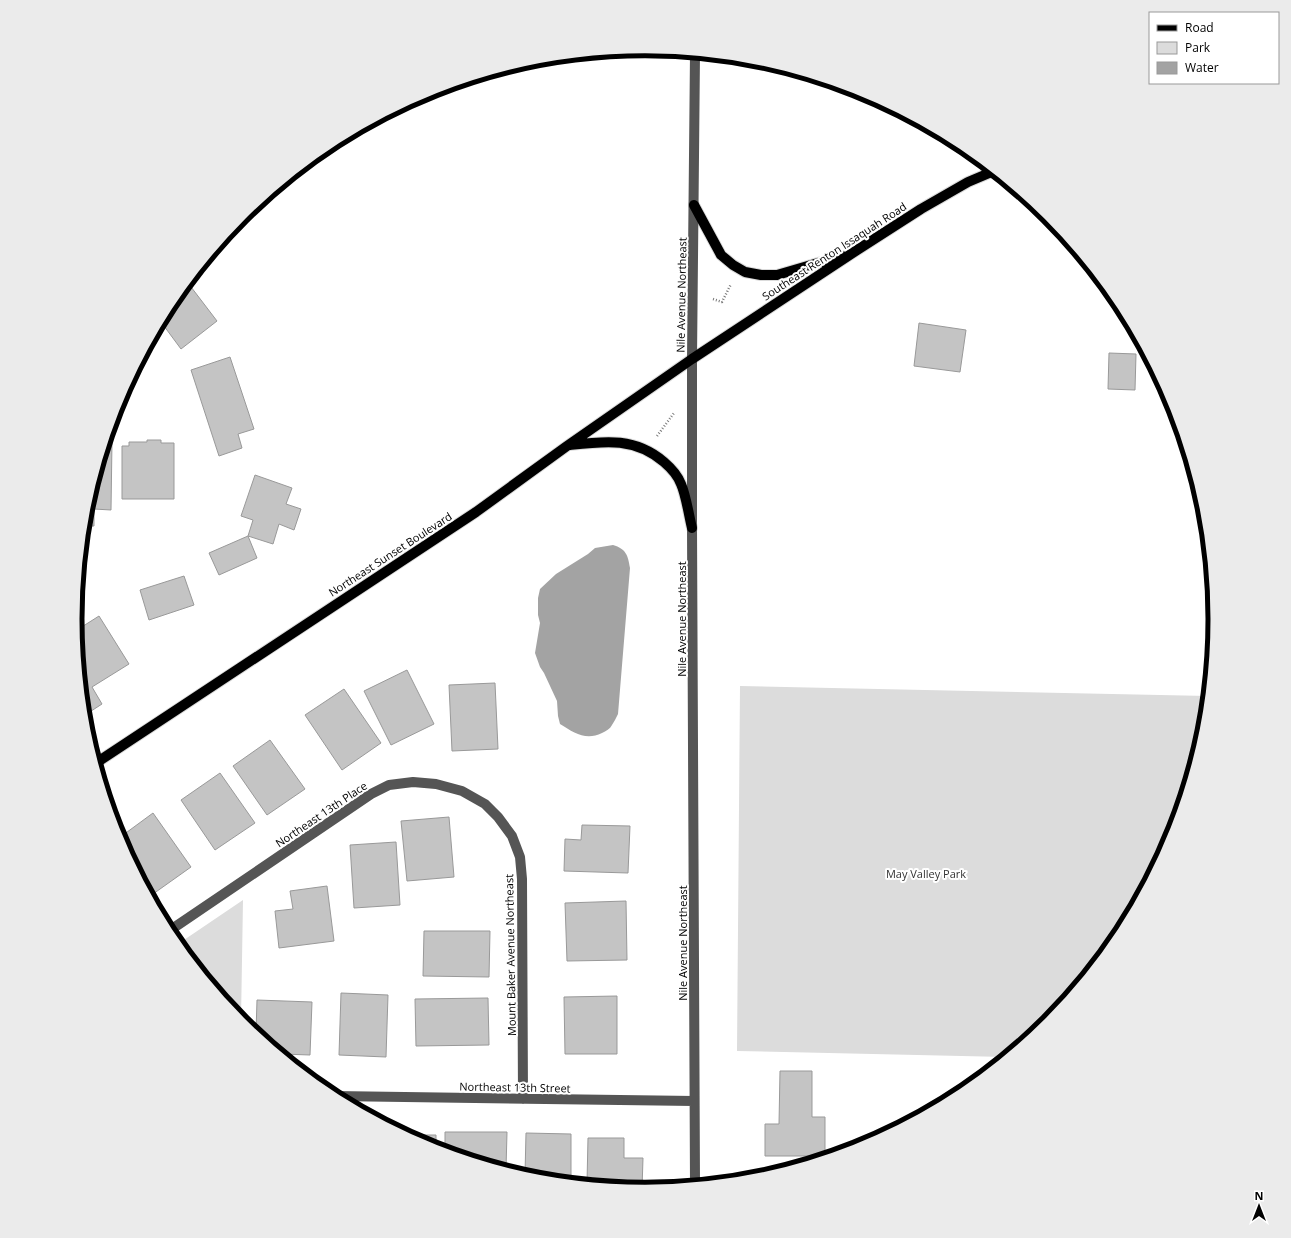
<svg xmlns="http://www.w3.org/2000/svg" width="1291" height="1238" font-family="'Open Sans',sans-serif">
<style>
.green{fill:#dcdcdc}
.water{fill:#a3a3a3}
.building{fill:#c4c4c4;stroke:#999}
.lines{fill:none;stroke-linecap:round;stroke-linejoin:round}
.major-casing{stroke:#dbdbdb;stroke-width:12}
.path{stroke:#777;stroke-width:2.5;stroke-dasharray:1 2;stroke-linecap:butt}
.minor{stroke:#555;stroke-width:10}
.major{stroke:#000;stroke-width:10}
.labels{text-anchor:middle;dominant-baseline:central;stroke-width:4;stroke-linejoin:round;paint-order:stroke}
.street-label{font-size:11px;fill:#000;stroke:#fff}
.park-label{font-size:11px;fill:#333;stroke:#fff}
.rim{fill:none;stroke:#000;stroke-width:5}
</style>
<rect width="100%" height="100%" fill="#fff"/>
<path class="green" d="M740,686L1208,696L1204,730L1172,837L1119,936L1048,1022L1006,1057L737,1051Z
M243,900L241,1020L178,944Z"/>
<path class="water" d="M613,545C626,549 628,555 630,568L618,714C616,718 614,722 612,725C610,729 606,731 602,733C586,741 574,733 560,724L558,716L557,701L544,673L540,667L535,653L540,623L538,615V598L540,589L556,574L588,554L595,548Z"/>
<path class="building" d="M634,50V55L616,52Z
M188,283L217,321L181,349L161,322L172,302Z
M919,323L966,330L960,372L914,366Z
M1109,353L1136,354L1135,390L1108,389Z
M230,357L254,429L238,434L242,448L219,456L191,370Z
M147,440H161V443H174V499H122V446H129V442H147Z
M107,441H112L111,510L94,509V526H85L87,508Z
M255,475L292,488L286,504L301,509L294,530L279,524L273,544L248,536L253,520L241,516Z
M248,536L257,558L219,575L209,553Z
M184,576L194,605L149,620L140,590Z
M99,616L129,664L92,687L102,704L85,715L77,630Z
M407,670L434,724L391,745L364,691Z
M495,683L498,749L452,751L449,685Z
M344,689L381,743L342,770L305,715Z
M270,740L305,789L267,815L233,766Z
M220,773L255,823L215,850L181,800Z
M153,813L191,867L153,894L137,872L119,838Z
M449,817L454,877L407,881L401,821Z
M582,825L630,826L628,873L564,871L565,839L581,840Z
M396,842L400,905L354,908L350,845Z
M327,886L334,941L279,948L275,911L293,909L290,891Z
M626,901L627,960L567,961L565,903Z
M424,931H490L489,977L423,976Z
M341,993L388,995L386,1057L339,1055Z
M617,996V1054H565L564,997Z
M488,998L489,1045L416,1046L415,999Z
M257,1000L312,1002L310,1055L282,1054L256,1033Z
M780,1071H812V1117H825V1156H765V1124H779Z
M445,1132H507L506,1169L445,1151Z
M526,1133L571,1134V1182L534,1178L525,1175Z
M408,1135H436V1148L427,1146Z
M588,1138H624V1158H643L642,1189L587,1183Z"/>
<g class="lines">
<g class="major-casing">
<path id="major" d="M694,205L721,255L733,265L745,272L761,275H777L842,256
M569,445C605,441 635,437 664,462C671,468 678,476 681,484C686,495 689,516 692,528
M96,763L476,512L567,446L692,359L851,254L921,209L968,182L994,171"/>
</g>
<path class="path" d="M713,299L722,302L731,284
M657,436L674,413"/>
<path class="minor" d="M695,54L692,359V528L695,1184
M169,931L371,794L389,785L413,782L436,784L462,791L485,804L498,817L512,836L520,857L522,879L523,1099
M334,1096L694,1101"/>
<use href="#major" class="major"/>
</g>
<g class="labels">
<g class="street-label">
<text transform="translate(834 251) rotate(-33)">Southeast Renton Issaquah Road</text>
<text transform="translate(681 295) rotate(-89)">Nile Avenue Northeast</text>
<text transform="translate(390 554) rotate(-33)">Northeast Sunset Boulevard</text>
<text transform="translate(681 619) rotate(-90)">Nile Avenue Northeast</text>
<text transform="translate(321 814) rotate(-34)">Northeast 13th Place</text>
<text transform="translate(682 943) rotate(-90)">Nile Avenue Northeast</text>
<text transform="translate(510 955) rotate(-91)">Mount Baker Avenue Northeast</text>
<text transform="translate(515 1087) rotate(1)">Northeast 13th Street</text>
</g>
<g class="park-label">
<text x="926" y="873">May Valley Park</text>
</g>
</g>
<path d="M0 0H1291V1238H0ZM82 619a563 563 0 1 1 1126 0a563 563 0 1 1-1126 0Z" fill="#ebebeb" fill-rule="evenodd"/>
<path class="rim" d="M82 619a563 563 0 1 1 1126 0a563 563 0 1 1-1126 0Z"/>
<rect x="1149" y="12" width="130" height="72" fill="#ffffff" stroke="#999999"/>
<rect x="1157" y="25" width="20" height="6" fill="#000000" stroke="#999999"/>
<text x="1185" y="32" font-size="12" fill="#000000">Road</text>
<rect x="1157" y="42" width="20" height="12" fill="#dcdcdc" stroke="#999999"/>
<text x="1185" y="52" font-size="12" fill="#000000">Park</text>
<rect x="1157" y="62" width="20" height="12" fill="#a3a3a3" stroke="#999999"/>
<text x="1185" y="72" font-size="12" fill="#000000">Water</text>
<g transform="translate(1259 1206)" stroke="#ffffff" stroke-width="3" paint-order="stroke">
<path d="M0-3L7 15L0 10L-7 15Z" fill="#000000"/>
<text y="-6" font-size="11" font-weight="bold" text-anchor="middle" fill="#000000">N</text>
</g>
</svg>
